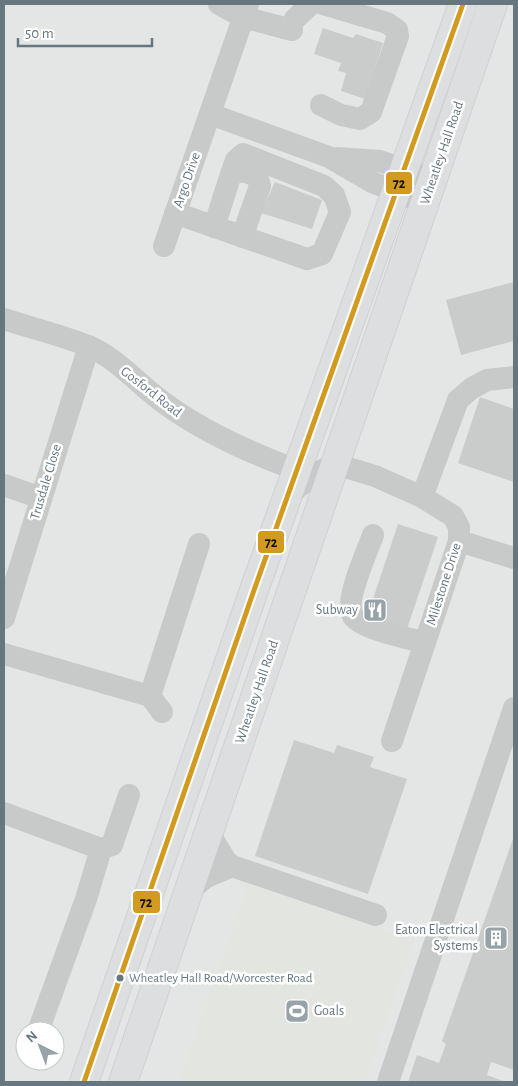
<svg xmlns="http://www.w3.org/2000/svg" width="518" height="1086" font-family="'Alegreya Sans',sans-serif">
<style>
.built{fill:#e4e5e5;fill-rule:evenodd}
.green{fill:#e3e6e0}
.building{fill:#cacccc}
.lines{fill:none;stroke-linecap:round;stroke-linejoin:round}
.highway-casing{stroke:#d0d1d1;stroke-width:30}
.minor{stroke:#c8caca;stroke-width:22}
.highway{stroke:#dddedf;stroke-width:28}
.bus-1-casing{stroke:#fff;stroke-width:9}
.bus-1{stroke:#d39a20;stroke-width:5}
.bus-dot{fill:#667780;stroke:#fff;stroke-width:2}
.labels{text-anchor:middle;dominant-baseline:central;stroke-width:5;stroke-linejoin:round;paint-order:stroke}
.bus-label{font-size:13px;fill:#667780;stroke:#fff;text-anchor:start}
.street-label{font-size:14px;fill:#667780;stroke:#fff}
.poi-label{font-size:14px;fill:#667780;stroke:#fff;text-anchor:end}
.line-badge{stroke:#fff;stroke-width:2}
.pale-badge-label{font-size:14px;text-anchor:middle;font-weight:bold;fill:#111}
</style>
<rect width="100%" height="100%" fill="#f4f4f3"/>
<path class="built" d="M4,4H514V1082H4ZM25,1031H55V1061H25Z"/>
<path class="green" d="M248,883L414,941L365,1082H179Z"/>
<path class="building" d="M323,28L353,38L356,34L383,43L365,99L341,91L346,73L338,71L341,63L314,54Z
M275,182L322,200L312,229L261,213Z
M514,282V341L461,355L446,300Z
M480,397L514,409V482L458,463Z
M398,524L438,537L407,629L367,617Z
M294,740L334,753L337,745L374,757L370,767L407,779L368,894L255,856Z
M514,836V1070L491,1062L487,1075L506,1082H408L417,1055L439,1063L446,1044L442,1041Z"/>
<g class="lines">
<g class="highway-casing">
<path id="highway" d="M84,1082L253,593L463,4
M123,1082L493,4"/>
</g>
<path class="minor" d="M219,4L243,17L292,30
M295,19L311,4
M321,105L341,115L360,119L371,112L398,36L397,30L387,23L323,4
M210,114L329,157L372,182L425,203
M337,158L380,161L433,180
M175,213L307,259L322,254L340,212L334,195L324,186L243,154L236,160L231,174
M214,227L231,174C240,169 249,173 257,176L260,186L242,237
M164,246L248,4
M4,319C31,328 61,335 88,346C117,358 139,385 164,403C204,432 250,453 297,470
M4,485L41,498
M422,497L458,400L472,388L487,380L514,377
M287,498C301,483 316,472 335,464L375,476L422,497L453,516L459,527V541L392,741
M373,535C367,552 344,601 353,616C361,629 409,638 425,643
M459,541L514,558
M4,618L89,346
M4,654L150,696L162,712
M150,696L199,544
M4,813L101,849L86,899L40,1026
M209,833L226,861L232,866L376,915
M101,849L112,845L129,795
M189,891L206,877L232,866
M388,1082L514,708"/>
<use href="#highway" class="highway"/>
<g class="bus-1-casing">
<path id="bus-1" d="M84,1082L253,593L463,4"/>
</g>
<use href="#bus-1" class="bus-1"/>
</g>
<defs>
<g id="restaurant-square" transform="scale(1.25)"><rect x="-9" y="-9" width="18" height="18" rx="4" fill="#98a3a8" stroke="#fff"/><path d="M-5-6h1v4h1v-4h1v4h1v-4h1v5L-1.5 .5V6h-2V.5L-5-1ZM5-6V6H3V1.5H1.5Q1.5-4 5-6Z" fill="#fff"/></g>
<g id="building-square" transform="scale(1.25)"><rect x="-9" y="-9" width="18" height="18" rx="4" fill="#98a3a8" stroke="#fff"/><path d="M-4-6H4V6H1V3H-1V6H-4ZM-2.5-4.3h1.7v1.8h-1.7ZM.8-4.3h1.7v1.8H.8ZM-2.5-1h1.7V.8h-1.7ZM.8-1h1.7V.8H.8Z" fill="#fff"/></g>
<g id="stadium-square" transform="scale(1.25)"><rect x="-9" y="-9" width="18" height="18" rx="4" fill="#98a3a8" stroke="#fff"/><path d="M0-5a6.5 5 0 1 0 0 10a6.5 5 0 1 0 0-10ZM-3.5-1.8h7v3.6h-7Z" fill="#fff"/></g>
</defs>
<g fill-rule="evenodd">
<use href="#restaurant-square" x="375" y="610"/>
<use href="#building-square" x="496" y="938"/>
<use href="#stadium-square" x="297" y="1011"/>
</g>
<circle class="bus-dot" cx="120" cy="978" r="4.5"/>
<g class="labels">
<g class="bus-label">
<text x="129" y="978">Wheatley Hall Road/Worcester Road</text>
</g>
<g class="street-label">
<text transform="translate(442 153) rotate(-71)">Wheatley Hall Road</text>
<text transform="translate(187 180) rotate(-71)">Argo Drive</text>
<text transform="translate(151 392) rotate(38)">Gosford Road</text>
<text transform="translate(46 482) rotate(-73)">Trusdale Close</text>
<text transform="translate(444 584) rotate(-72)">Milestone Drive</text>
<text transform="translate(257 692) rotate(-71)">Wheatley Hall Road</text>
</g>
<g class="poi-label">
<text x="358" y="610">Subway</text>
<text x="478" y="930">Eaton Electrical<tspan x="478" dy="16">Systems</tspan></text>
<text x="314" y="1011" text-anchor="start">Goals</text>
</g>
</g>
<g class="line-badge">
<rect x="385" y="171" width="28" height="24" rx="5" fill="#d39a20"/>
<rect x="257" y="530" width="28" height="24" rx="5" fill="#d39a20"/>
<rect x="132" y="890" width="29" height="24" rx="5" fill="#d39a20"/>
</g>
<g class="pale-badge-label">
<text x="399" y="188">72</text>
<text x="271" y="547">72</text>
<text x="146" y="907">72</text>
</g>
<rect width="518" height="1086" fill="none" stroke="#667780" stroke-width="10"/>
<g transform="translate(40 1046) rotate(318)"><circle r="24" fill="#ffffff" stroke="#c2c9cc"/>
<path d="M0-4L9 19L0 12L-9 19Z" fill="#98a3a8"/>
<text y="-8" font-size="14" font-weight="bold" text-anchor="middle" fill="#667780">N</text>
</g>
<path d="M18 38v8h134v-8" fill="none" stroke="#667780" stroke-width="2.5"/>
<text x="25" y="38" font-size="15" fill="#667780" stroke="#ffffff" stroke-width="4" paint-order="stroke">50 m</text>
</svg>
